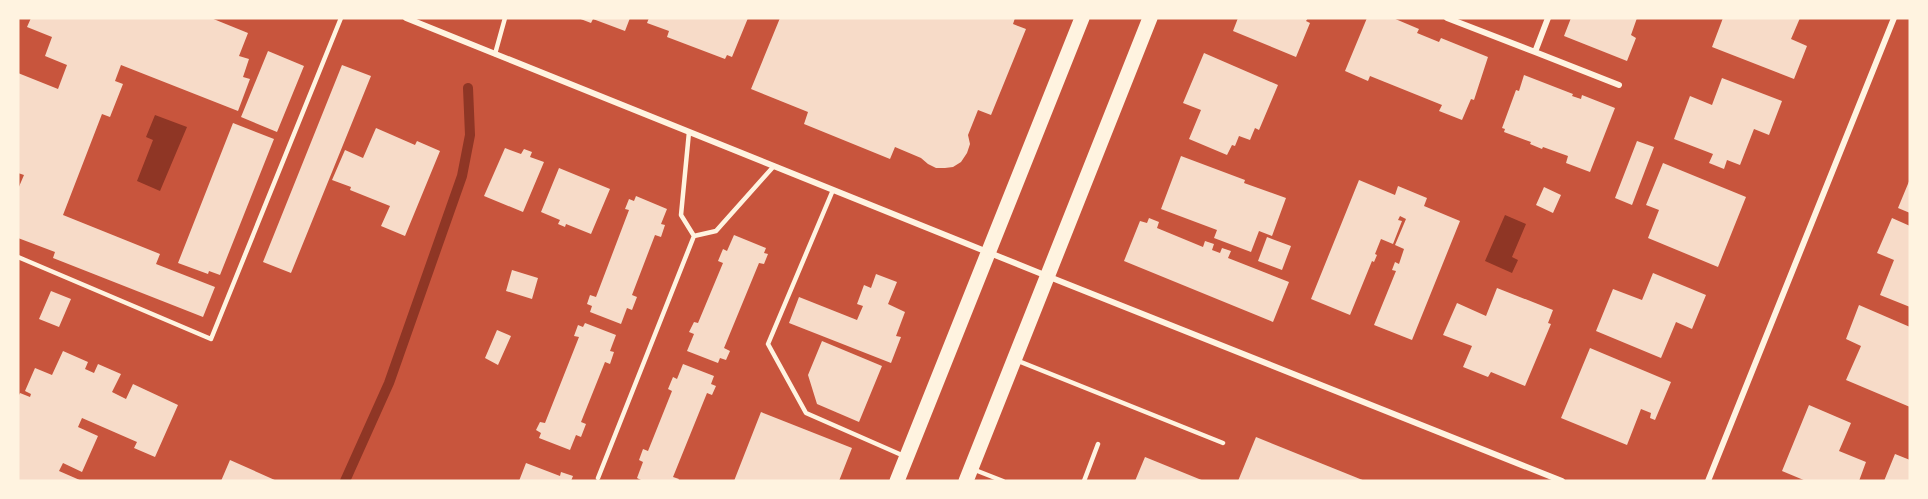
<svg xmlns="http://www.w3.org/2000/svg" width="1928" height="499" font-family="Helvetica,sans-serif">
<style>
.water{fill:#8f3625}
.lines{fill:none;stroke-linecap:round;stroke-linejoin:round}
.stream{stroke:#8f3625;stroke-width:10}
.building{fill:#f7dbc8}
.service{stroke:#fff3e0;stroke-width:4.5}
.minor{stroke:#fff3e0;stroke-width:6}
.primary{stroke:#fff3e0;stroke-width:15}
</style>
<rect width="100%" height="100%" fill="#c8553d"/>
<path class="water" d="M155,115L187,127L160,191L137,181L153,140L146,137Z
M1505,215L1526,224L1512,257L1518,260L1512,273L1485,261Z"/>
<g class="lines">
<path class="stream" d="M345,481L389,383L462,176L470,135L468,88"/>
</g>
<path class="building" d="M31,18H211L248,33L239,56L249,59L243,77L250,79L238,111L121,65L115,81L123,84L110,117L102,114L63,215L160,254L156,264L215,287L203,317L53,258L55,252L18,238V189L24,175L18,173V73L58,89L67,65L45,56L52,37L27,27Z
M578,18H630L625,31L593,19L591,23Z
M649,18H748L732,57L727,55L725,59L667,37L669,31L647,23Z
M780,18H1015L1013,24L1026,29L991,115L978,110L968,135L970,144L967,153L961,162L953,167L945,168H936L928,164L921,158L895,147L890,159L804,124L808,112L751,89Z
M1238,18H1308L1306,21L1310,23L1296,57L1233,31Z
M1367,18H1393L1419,29L1417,33L1439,42L1441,38L1488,57L1474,100L1471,99L1462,120L1439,111L1442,105L1370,76L1368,81L1345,71Z
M1571,18H1637L1631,35L1636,38L1627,61L1564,36Z
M1723,18H1800L1791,39L1807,46L1794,79L1712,47Z
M268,51L304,66L277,132L241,117Z
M1204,53L1278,85L1259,130L1255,128L1250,140L1239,136L1235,146L1232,145L1227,155L1189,139L1201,110L1183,103Z
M342,65L371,76L291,273L263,262Z
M1524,75L1573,94L1572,96L1581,99L1582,95L1615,108L1590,172L1566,163L1568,156L1543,147L1542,149L1530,144L1531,142L1504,132L1505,129L1502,128L1516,90L1519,91Z
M1722,78L1782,101L1769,135L1754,129L1740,165L1727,160L1724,169L1709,163L1713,154L1674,139L1690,96L1712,105Z
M233,123L274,139L220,275L209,271L208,274L178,263Z
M376,128L415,145L417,141L440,151L405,236L381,226L390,206L350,190L351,187L332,180L345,150L363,158Z
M1637,141L1654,147L1632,205L1615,198Z
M505,148L521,154L524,149L532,152L530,157L544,162L523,212L484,196Z
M1181,156L1245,180L1244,183L1286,198L1272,236L1259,231L1251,252L1214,238L1217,230L1161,209Z
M1663,163L1746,197L1718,267L1648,238L1659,210L1646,205Z
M559,168L610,189L591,234L566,224L565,227L558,224L560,220L541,212Z
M1910,179V213L1898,208Z
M1359,180L1395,195L1398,186L1427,198L1424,206L1460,221L1412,340L1374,325L1396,271L1392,270L1395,262L1399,264L1404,249L1395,245L1406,219L1400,216L1398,220L1402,221L1393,244L1381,239L1375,254L1377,255L1374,262L1372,261L1350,315L1311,299Z
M1544,187L1561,195L1553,213L1536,205Z
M636,196L667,209L661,224L665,225L661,237L655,235L632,295L637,297L632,310L627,308L621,324L590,312L592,306L587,304L590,295L596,297L629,210L625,209L629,199L634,201Z
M1149,218L1159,222L1157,228L1203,247L1205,241L1214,244L1212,250L1220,253L1222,248L1231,251L1228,258L1289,282L1273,322L1124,261L1140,221L1147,223Z
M1892,218L1910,226V307L1880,295L1894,260L1877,253Z
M734,235L766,248L764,253L768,254L764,264L759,263L724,348L730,351L726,360L720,358L718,363L687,351L694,334L689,332L694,322L698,323L723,263L718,261L723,249L727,251Z
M1267,237L1291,246L1282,270L1258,261Z
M512,270L538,278L532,299L506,291Z
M1653,273L1706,295L1692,329L1676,322L1661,358L1596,331L1613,289L1642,300Z
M876,274L897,282L888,304L905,312L896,336L901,337L891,363L789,323L799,297L857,320L863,306L857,304L864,285L871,288Z
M1497,288L1553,310L1548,323L1551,324L1525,386L1491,372L1488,377L1463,367L1472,346L1443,335L1457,303L1486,316Z
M51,291L71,299L59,327L39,319Z
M1859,305L1910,327V407L1846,380L1861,346L1846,339Z
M585,323L616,335L610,351L614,352L610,364L605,362L581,422L586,424L581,437L576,435L570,450L539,438L541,433L536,430L540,422L545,423L579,337L574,336L578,325L583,327Z
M497,330L511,336L498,365L485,358Z
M822,341L882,366L859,422L817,404L808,375Z
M1590,348L1671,382L1655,420L1650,418L1651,413L1641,409L1627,445L1561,418Z
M63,351L88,362L85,369L94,373L98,364L121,374L112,392L126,399L133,384L178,405L155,457L134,448L137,442L82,418L78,427L98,436L82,472L63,463L59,471L82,481H18V397L20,393L30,397L31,394L25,391L35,368L52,375Z
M683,364L714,376L711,384L716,386L712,395L707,393L673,477L679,479L678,481H643L637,478L643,462L639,460L643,449L648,451L672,391L668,389L673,377L677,379Z
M1809,405L1851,423L1839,451L1866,462L1859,481H1806L1782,471Z
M761,412L852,448L839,481H734Z
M1256,437L1365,481H1238Z
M1895,454L1910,460V481H1884Z
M1145,457L1204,481H1135Z
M230,460L277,481H221Z
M526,463L560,476L561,472L573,476L571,481H519Z"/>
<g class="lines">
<path class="service" d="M495,54L505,18
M689,132L681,215L694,236
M833,190L768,344L806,413L904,456
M18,257L211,339L341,18
M1016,360L1223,443
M975,470L1003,481
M598,478L694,236L716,231L774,166
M1084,481L1098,444"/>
<path class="minor" d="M406,18L1047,276L1562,481
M1447,18L1535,52L1548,18
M1535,52L1619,85
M1708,481L1894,18"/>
<path class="primary" d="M897,481L1082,18
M966,481L1150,18"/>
</g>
<rect width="1928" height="499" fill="none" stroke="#fff3e0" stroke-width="39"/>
</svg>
